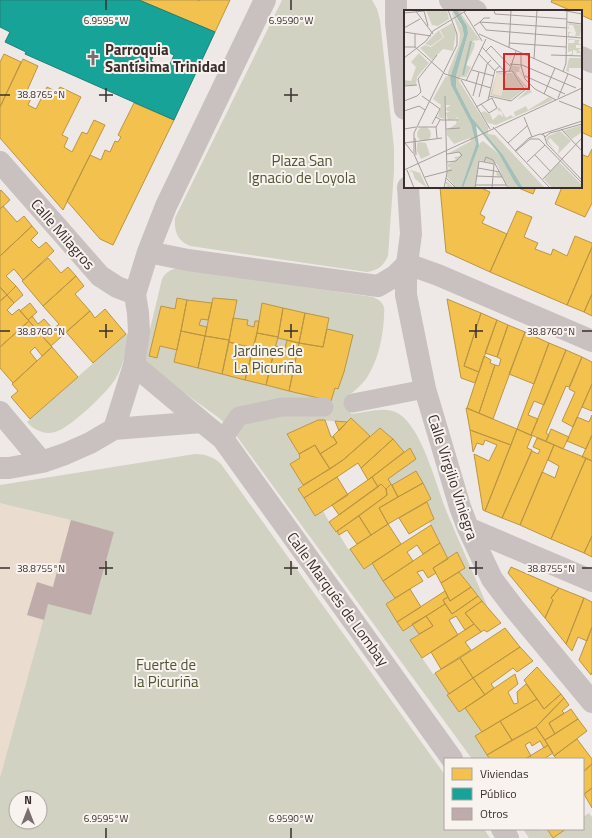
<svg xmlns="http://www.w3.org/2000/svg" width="592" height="838" font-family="'Titillium Web',sans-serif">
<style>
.green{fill:#d2d2c2;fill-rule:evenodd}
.sand{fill:#ebdcd0}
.homes{fill:#f2c14e;stroke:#ba9544}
.public{fill:#17a398;stroke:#218078;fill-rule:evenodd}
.building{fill:#bfacaa}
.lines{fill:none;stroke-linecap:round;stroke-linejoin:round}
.pedestrian{stroke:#c8c1bf;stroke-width:19}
.minor{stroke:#c8c1bf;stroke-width:22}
.ticks{fill:none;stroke:#392e2d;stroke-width:1.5}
.labels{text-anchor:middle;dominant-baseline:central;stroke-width:4;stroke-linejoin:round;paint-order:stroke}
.poi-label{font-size:15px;font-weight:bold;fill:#392e2d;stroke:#f9f3ef;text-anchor:start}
.park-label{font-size:15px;fill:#4f5433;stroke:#f9f3ef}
.street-label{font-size:15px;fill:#392e2d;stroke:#f9f3ef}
.inset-river{fill:none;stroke:#a4beb8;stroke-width:2}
.inset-road{fill:none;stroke:#a69e9c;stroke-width:1}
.view{fill:#d62828;fill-opacity:0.15;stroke:#d62828;stroke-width:2}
.inset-edge{fill:none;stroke:#392e2d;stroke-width:2}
.ticks-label{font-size:10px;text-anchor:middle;fill:#392e2d;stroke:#f9f3ef;stroke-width:4;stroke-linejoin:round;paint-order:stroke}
</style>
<rect width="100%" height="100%" fill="#eee9e6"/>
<path class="green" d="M282,0H372L377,9L380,20L394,148V171L388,256C383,266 379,270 367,272L190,246C177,241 174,231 175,218Z
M177,268L373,297C377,299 381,301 383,305C385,308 384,313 384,317C383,338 378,361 366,379C361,385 355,391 348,396L351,414C366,413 386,405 399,414C423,429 437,489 448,515C461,546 475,577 488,608L459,572L465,567L457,552L448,559L429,522L434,519L427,502L431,499L416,471L392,485L388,479L410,449L404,452L393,439L380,428L370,436L351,419L347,422L318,420L288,434L300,458L290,464L303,485L298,489L315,516L323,511L335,532L337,531L348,549H350L364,569L372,563L383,581L395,598L386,604L402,630L412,624L419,634L410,640L433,674L435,673L449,694L448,695L459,712L465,708L482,732L476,736L490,759H472L235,434L229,427L219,418L147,366L146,364L145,350L162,279C166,272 170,270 177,268Z
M126,334H129C126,350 124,364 116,378C108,392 69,429 55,432C44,435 34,430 27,422Z
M195,454C205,454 214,457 221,464L445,775V829H484L490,838H0V485ZM16,798H40V822H16Z
M589,813L592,817V838H529L523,829H541L542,831L547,829L553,838L566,829H583V817Z"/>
<path class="sand" d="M0,503L71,520L0,778Z"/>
<path class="homes" d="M139,0H197L199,1L200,0H230L215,32Z
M552,0H592V20L581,15V11H572L551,2Z
M4,54L21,62L0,107V62Z
M23,59L38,66L26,93L32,96L28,105L36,109L47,87L57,92L60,87L81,97L62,135L68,138L64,147L72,152L82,132L87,134L94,120L105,125L63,210L0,138V107Z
M134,103L174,120L113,245L100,239L67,201L90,155L101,160L105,150L110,152L115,141L118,142L121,137L118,135Z
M581,103L592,108V137L581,132Z
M592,149V203L585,217L555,204L562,187H581V154L588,157Z
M440,187H479L490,192L480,214L485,217L482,223L507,234L490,272L446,252Z
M516,187H536L533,194Z
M1,190L10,200L0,209V191Z
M3,206L17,222L24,216L32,226L0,256V209Z
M517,211L532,217L524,237L538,243L535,249L551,255L553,249L567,256L575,236L592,243V247L567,305L490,272Z
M32,226L38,233L31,240L39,248L46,242L54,251L23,280L14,269L6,276L16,286L7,295L0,287V256Z
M592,247V294L584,312L567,305Z
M48,258L61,273L68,267L76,276L43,306L22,281Z
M76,276L84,286L75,294L90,311L51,346L28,320L32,316L38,324L44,319L53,329L59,324L43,306Z
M16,286L23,295L14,303L7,295Z
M0,287L7,295L0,301Z
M592,294V316L584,312Z
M7,295L14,303L7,310L12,315L19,309L29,321L0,347V301Z
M177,298L187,300L177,350L160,346L157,358L149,356L161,306L175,309Z
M213,298L237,300L229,340L205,336Z
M447,299L481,313L464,366L479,372L475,383L461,378Z
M187,300L212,303L208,320L201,319L199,325L207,327L205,336L181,331Z
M30,303L37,312L28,320L20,311Z
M262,303L283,308L278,337L257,333Z
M283,308L305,313L299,343L278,338Z
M105,309L126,334L93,363L66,332L90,311L95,318Z
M305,313L329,318L323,347L299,343Z
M481,313L497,320L479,372L464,366Z
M233,318L248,320L247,325L254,327L255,321H259L257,333L253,348L229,342Z
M497,320L508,325L497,357L485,353Z
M29,321L52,347L42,356L35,347L30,352L37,361L13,383L0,368V347Z
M508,325L525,332L493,419L479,413L495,365L499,366L501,359L497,357Z
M327,329L353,335L344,372L338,389L335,388L331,401L289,391L299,343L323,347Z
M181,331L205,336L198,368L174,362Z
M525,332L549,343L534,384L509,374Z
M257,333L278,337L266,385L245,380Z
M205,336L229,340L222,374L198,368Z
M287,340L299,343L289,391L266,385L275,346L285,348Z
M229,342L236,344L235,351L243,353L245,346L253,348L245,380L222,374Z
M549,343L566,350L544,405L534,401L528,415L538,419L531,435L517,429Z
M52,347L78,377L30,419L11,397L18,391L12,384Z
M566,350L582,357L569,387L566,386L546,433L549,435L546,441L531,435Z
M484,356L491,360L490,363L495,365L479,413L467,408Z
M582,357L592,362V384L573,427L562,421L575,392L569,389Z
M592,384V411L582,407Z
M466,408L517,429L511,445L470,430Z
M592,415V435L586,449L567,441L577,417L589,422Z
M351,418L370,436L343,460L330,469L320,454L337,443L333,436Z
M318,420H325L331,437H333L337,443L320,454L315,445L299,454L287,434Z
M335,421L347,422L339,431Z
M380,428L393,439L361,468L358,463L337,477L304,498L298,489L343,460Z
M517,429L532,436L527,448L532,450L502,518L485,511Z
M551,429L569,437L563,449L546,441Z
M470,430L511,445L485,511L483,510L474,454L489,461L497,445L485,440L483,445L477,443L473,452Z
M592,435V461L582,457Z
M537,438L554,445L520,525L502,518L532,451L538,454L540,450L533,447Z
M393,439L404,452L368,480L361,468Z
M315,445L330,469L303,485L290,464L300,458L299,454Z
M554,445L586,458L551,539L520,525L542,472L555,478L559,466L548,460Z
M410,448L416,459L388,479L391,484L386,489L381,484L378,487L372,477Z
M586,458L592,461V536L584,553L551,539Z
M416,471L423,483L398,497L392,485Z
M337,477L348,495L315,516L304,498Z
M372,477L378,487L339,515L332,505Z
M423,483L431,499L388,524L379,508L398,497Z
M381,484L386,489L387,495L336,532L329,522Z
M391,484L398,497L379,508L388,524L371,535L359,516L387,495L386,489Z
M427,502L434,519L409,534L399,518Z
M359,516L371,535L357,544L347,530L339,535L337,531Z
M388,524L401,544L364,569L350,549Z
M431,525L440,543L423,554L417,545L407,552L413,561L383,581L372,563Z
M592,536V557L584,553Z
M440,543L448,559L433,568L436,573L428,578L423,570L417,572L423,581L395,598L383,581Z
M457,552L465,568L441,583L433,568Z
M511,567L559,588L551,598L553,600L545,618L508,573Z
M459,572L471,587L450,601L441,583Z
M471,587L478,596L452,614L443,600L448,597L450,601Z
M559,588L584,598L566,644L545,618L553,600L551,598Z
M410,589L421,607L397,622L386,604Z
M445,591L448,597L443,600L445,604L403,631L397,622Z
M478,596L482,601L465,613L474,624L465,630L456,616L449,620L458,635L422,658L410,640L433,626L426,616L445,604L452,614Z
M584,598L592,602V627L587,641L578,637L572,651L566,644Z
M482,601L501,623L487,632L484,630L481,632L465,613Z
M426,616L433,626L419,634L412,624Z
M474,624L481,632L465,642L471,650L441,669L431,652Z
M592,627V672L591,675L579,660Z
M505,628L520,647L473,678L460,658Z
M520,647L533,661L517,672L513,668L491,684L494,688L485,695L473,678Z
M460,658L473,678L449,694L435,673Z
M537,667L561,694L544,709L524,680Z
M515,674L518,684L508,692L514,704L518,703L517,692L526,684L537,699L482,732L465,708Z
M473,678L485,695L459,712L447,695Z
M561,694L564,698L536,727L512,740L500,721L537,699L544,709Z
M564,698L569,705L562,711L564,713L549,723L555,734L545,740L536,727Z
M571,709L578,719L555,734L549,723Z
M578,719L587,731L554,756L545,740Z
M500,721L512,740L487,755L475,736Z
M536,727L548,745L544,748L540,741L532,746L530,742L525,745L531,756L525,759H490L487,755Z
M577,739L592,759V764L583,772V759H557L554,756Z
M548,745L553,753L544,759H525Z
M592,764V788L583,795V772Z
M592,788V808L584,794Z
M547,829H566L553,838Z"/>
<path class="public" d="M0,0H139L215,32L174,120L25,54L26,52L5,42L10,32L0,27ZM157,48L174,55L168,69L151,61Z"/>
<path class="building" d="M71,520L114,532L91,615L48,604L44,620L27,615L37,582L53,587Z"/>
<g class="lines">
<path class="pedestrian" d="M353,403L425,389
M223,439L239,416L282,407H324"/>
<path class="minor" d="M396,0V22L405,109
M450,0L476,11
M581,57L592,62
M0,162L100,276L117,287L135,294
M408,187L411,234L407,264L406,278V295L425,389L460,507L468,528L492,579L514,608L592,702
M148,252L188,260L378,286L395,276L407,264
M407,264L438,275L592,341
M134,365L202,422
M0,412L42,462
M114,429L134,365L139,332L138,313L135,294L148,252L166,206L265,0
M0,468H9L42,462L65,454L90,443L114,429L202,422L223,439L452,759
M468,528L592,581
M502,829L508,838"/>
</g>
<path class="ticks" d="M106,0V10M291,0V10M106,88V102M291,88V102M0,95H10M99,95H113M284,95H298M106,324V338M291,324V338M476,324V338M0,331H10M99,331H113M284,331H298M469,331H483M582,331H592M106,561V575M291,561V575M476,561V575M0,568H10M99,568H113M284,568H298M469,568H483M582,568H592M106,828V838M291,828V838"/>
<defs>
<g id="church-bare" transform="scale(1.2)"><path d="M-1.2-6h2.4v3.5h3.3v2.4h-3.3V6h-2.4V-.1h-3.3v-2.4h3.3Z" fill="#786f6e" stroke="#f9f3ef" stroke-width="2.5" paint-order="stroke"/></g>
</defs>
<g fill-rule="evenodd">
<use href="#church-bare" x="93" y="58"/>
</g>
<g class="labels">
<g class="poi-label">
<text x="105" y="49">Parroquia<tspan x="105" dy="17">Santísima Trinidad</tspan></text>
</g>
<g class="park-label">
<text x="302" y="160">Plaza San<tspan x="302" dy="17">Ignacio de Loyola</tspan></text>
<text x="268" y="350">Jardines de<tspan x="268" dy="17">La Picuriña</tspan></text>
<text x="166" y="664">Fuerte de<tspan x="166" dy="17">la Picuriña</tspan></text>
</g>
<g class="street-label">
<text transform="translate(63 234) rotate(49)">Calle Milagros</text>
<text transform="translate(453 477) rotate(72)">Calle Virgilio Viniegra</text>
<text transform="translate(338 599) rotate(54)">Calle Marqués de Lombay</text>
</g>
</g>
<g transform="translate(404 10)">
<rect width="178" height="178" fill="#eee9e6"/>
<path d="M22,0H43L45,9L34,16L28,15ZM47,0L58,17L60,25L46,68L47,75L67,114L72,134L57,178L41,177L44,175L41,174L43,171L49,177L50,175L43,167L44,159L47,158L44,157V154L52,150L50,147L56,146L55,142L45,143L67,131L66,128L50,134L43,125V120L52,114L54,106L52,109L44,110L42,103L46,101H43L42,98L47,95H42L41,85V109L34,107L37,95L29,89L42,66L44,67V62L55,35L56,24ZM53,0H60L57,2L58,5L76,30L68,31L71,33L70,38L62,55L67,57L62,67H56L55,71L84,117V124L91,125L141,178H119L99,145L68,108L52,77V66L64,23L63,16ZM48,13L52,22L49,41L39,39L28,50L16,38L21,35L27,37L40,27L36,20ZM165,13L178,15L176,26L164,27V22H169L165,23V26H171L172,23L169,15H165V19H168H164ZM35,20L39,27L27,36L21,34ZM164,29L176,30L174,33L178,35H172V38H178L174,40L178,43H173L172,45L173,41L169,40V45H164L168,44V41L164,42V33H170L171,30H165V33ZM15,43L25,53L13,67L12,75H0V70L7,71L12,57L7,52ZM165,48H178V58H165V62L162,61ZM107,55L116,57L115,61L117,62L120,69L116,62H112L113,65L128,82L113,90L123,80L106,59ZM93,63H108L121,79L106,90L86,85ZM145,87L149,90L92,115L84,113L77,103L80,101L86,104L89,110L95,104L99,107L98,102L93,100L95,97L102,108L107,105L109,107L111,106L110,102L122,96L124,100ZM178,115V122L168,129L159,121ZM13 124a7 7 0 1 1 14 0a7 7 0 1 1-14 0ZM156,121L167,131L154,144L155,137L146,128L144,130L151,141L142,130L144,126ZM79,131L95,144L115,178H105L98,167L93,166L92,162L97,163L93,154L75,150L71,178H59L76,133ZM16,132L22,133L26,145L17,149L13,141V133ZM155,152L178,175V178H148L140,169ZM7,160L16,163L23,178L11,169L8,161L5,163Z" fill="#d2d2c2"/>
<path d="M93,63L103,66L97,86L88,84Z" fill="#ebdcd0"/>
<path d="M48,0H53L63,16L64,23L52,66V77L68,108L99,145L119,178H115L110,171L95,144L72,116L75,136L59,178H57L72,134L67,114L47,75L46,68L60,25L58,16Z" fill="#a4beb8"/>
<path class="inset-river" d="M59,65L67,31"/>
<path class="inset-road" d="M11,0L29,24M90,0L91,4L163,9M157,0L178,4M20,1L24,16M60,2L78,31M0,3L20,1M86,8H80L76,12L82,20L178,28M163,12L178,14M70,16L76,12L163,18M0,18L16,9M0,22L27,26M75,24L178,70M105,33L162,37M0,37H11L41,64L87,78M11,37V24M78,37L102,63M105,38L107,0M82,41L87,36L106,56M117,43V56L121,69L131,79L152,90M75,44L91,61M147,45L178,46M0,48L22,31L29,21L63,0M130,49L133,0M106,54L118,55L172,78M68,60L90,66M105,62L112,41M159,62L162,53L163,0M121,66L161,84M57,70L86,119M62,71L82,29M0,76L13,75M140,84L151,58M13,86L17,82L14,69L33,45M18,86L36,99L28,114M69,86L75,62M85,86L107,91L121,80L108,61L92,62M75,87L83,54L87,50M154,88L164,64M84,90L91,60L96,56M0,91L13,86M155,91L178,100M77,94L85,103L93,98L88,88M72,97L88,88M0,101L15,96L21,100M32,107L37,110H54M120,107L128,127M14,117H32M89,117L146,178M0,119L12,117M42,119L56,118M157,119L178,141M136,124L140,125L143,134L178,170M138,124L178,111M141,127L146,123L178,114M11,128L12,145M33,128L32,117L36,110M0,133L38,128M1,133L9,143M104,133L123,116M111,141L125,128L136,124M112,141L126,129H135L178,173M43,144L55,142L58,145L52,151L43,152M131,145L146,161M80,152L82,147L89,150L104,178M123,152L141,135M74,158L96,162M0,160L178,78M3,160L10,178M72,166L98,167M21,167L48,160M42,168L52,178M139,169L178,128M71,175H102M25,178L10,144V123L53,35V24L44,0M40,178L43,163L41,86M71,178L75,151L90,154M88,178L90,154"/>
<path class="view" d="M100,44H125V79H100Z"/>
<rect width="178" height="178" class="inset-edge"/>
</g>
<g class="ticks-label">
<text x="106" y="24">6.9595°W</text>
<text x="291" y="24">6.9590°W</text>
<text x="41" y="98">38.8765°N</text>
<text x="41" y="335">38.8760°N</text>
<text x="551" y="335">38.8760°N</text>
<text x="41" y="572">38.8755°N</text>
<text x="551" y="572">38.8755°N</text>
<text x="106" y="822">6.9595°W</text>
<text x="291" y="822">6.9590°W</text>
</g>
<rect x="444" y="758" width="140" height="72" fill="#f9f3ef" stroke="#aca4a1"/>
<rect x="452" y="768" width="20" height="12" fill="#f2c14e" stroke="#aca4a1"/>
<text x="480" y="778" font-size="12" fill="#392e2d">Viviendas</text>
<rect x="452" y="788" width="20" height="12" fill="#17a398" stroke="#aca4a1"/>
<text x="480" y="798" font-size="12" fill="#392e2d">Público</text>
<rect x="452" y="808" width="20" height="12" fill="#bfacaa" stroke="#aca4a1"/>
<text x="480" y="818" font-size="12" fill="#392e2d">Otros</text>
<g transform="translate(28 810)"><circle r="19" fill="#f9f3ef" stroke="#aca4a1"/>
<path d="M0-3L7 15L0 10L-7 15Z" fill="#786f6e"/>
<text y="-6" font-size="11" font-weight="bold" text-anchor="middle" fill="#392e2d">N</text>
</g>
</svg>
